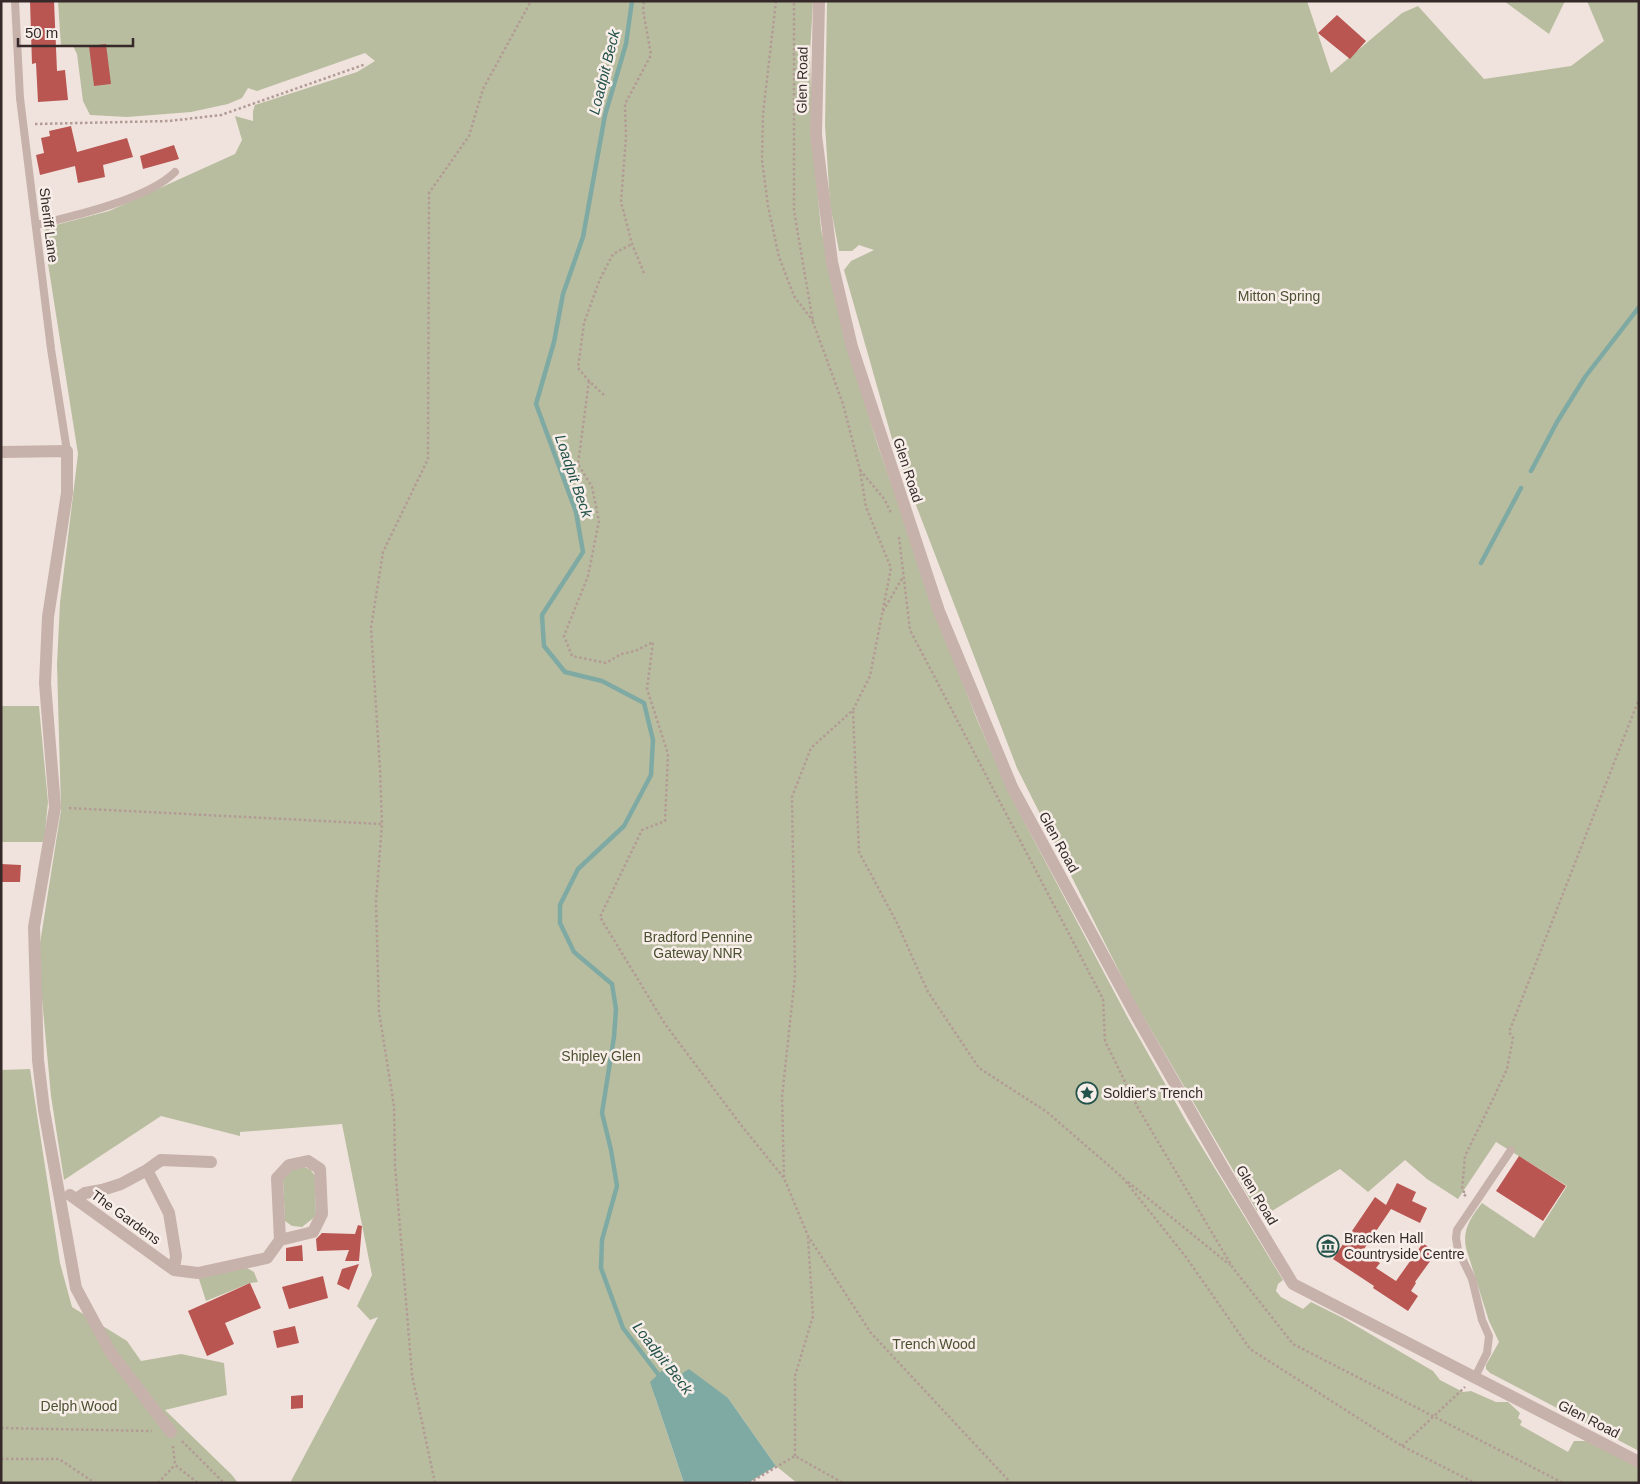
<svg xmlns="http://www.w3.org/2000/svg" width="1640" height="1484" font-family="Arial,sans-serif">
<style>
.green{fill:#b9bd9f}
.water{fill:#7faaa3}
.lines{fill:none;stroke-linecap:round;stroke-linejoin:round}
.stream{stroke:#7faaa3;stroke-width:4.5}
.building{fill:#b95652}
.path{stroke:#b29b95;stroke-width:2.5;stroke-dasharray:2.5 2.5;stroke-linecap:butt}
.service{stroke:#c6b1ab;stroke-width:8}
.minor{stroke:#c6b1ab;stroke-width:12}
.tertiary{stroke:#c6b1ab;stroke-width:12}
.labels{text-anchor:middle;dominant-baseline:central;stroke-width:5;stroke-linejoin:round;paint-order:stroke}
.street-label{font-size:14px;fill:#352a29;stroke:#f8eee9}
.park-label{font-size:14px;fill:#4b5030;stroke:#f8eee9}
.poi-label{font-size:14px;fill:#352a29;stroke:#f8eee9;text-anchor:start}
.water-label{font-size:15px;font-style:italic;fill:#23524b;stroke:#f8eee9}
</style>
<rect width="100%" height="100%" fill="#f0e3dd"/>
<path class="green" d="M58,1H813L810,54L812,133L821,229L837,299L863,397L877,443L935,610L976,717L1010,795L1128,1018L1186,1121L1283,1280L1278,1284L1276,1291L1281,1297L1303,1309L1311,1302L1343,1318L1433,1371L1440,1380L1463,1392L1471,1391L1496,1402H1508L1520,1413L1518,1418L1522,1421L1520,1425L1568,1452L1574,1441H1586L1639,1467V1483H797L776,1466L728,1398L655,1397L684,1483H290L378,1317L370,1320L357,1306L372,1275L342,1124L240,1132V1136L161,1116L64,1180L51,1096L38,956L61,810L57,664L60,603L78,454L43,232L48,227L109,211L235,154L242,140L235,116L253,121V111L255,105L357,72L375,61L365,53L257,91L248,88L242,98L228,104L191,112L127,117L90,115L83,101L77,54L73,46L61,47Z
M827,1H1307L1331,73L1402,13L1418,6L1484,79L1571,66L1604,41L1587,1H1639V1451L1490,1373L1486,1369V1365L1499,1342L1489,1321L1466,1248C1462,1230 1471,1217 1482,1203L1534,1238L1567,1186L1496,1142L1458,1199L1427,1179L1405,1160L1368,1192L1340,1169L1272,1211H1257L1133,999L1017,768L896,453L844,270L851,261L874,250L859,245L852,251H839L830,204L825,125Z
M1504,1H1565L1549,34Z
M1,706H39L48,802L44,842H1Z
M30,1069L60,1263L72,1307L127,1341L141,1361L181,1354L224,1363L227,1395L165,1410L232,1475L238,1483H1V1070Z
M303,1167L310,1169L315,1176L316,1216L302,1227L292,1226L285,1221L283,1180L292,1168Z
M247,1268L254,1272L258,1282L250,1283L206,1301L198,1276Z"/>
<path class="water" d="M666,1353L681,1374L689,1369L728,1398L776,1466L748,1483H684L650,1382L666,1367Z"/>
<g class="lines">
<path class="stream" d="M632,1L626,44L605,115L583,237L563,294L554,342L536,404L576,512L583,552L542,615L544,646L565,672L602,681L644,703L653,740L651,775L624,826L578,869L560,905V923L574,952L612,984L616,1009L614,1037L602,1113L611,1150L617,1186L602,1240L601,1268L623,1328L661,1378
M1531,471L1557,422L1585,377L1639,307
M1481,563L1521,488"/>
</g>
<path class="building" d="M30,1H54L57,71L65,70L68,100L38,102L36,63L32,64Z
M1337,15L1366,41L1350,59L1318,33Z
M106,44L111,84L94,86L89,46Z
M71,126L77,152L127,138L133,157L103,165L105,177L78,183L75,166L40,175L36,155L44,153L41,138L50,136L49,131Z
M174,145L179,159L143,169L140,156Z
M1,864L21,865L20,882H1Z
M1519,1156L1566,1186L1543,1221L1496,1191Z
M1397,1183L1416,1192L1412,1201L1427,1208L1420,1223L1391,1209L1362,1252L1380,1263L1376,1268L1396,1281L1423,1243L1436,1253L1415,1282L1416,1283L1411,1291L1418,1296L1408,1311L1373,1288L1374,1286L1333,1259L1375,1197L1386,1205Z
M358,1225L362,1226L359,1261H345L349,1250L317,1251L316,1239L322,1233L355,1234Z
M302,1245L303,1261H286V1248Z
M359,1264L349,1290L337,1284L342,1269Z
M323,1276L328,1298L289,1309L282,1287Z
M250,1283L261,1308L225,1323L234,1344L207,1356L188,1311Z
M295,1326L299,1343L277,1348L273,1331Z
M303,1395V1408L291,1409V1396Z"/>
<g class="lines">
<path class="path" d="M776,1L763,114L762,160L768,206L779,257L794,296L813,321
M35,124L169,121L221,115L366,64
M644,273L632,244L621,202L626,137L625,104L651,55L643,10L644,1
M589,381L578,464L592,487L599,521L588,576L564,636L572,656L606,663L621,654L635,651L653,642L647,689L668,754L665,821L642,830L600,917L665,1024L741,1125L784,1178L808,1236L871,1333L1011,1483
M604,395L589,381L578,368L584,323L600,279L613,254L632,244
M860,470L885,500L891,513
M899,537L910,630L1103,999L1105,1041L1138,1108L1233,1268L1293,1344L1563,1483
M883,611L903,577
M853,711L859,852L897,923L928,992L979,1068L1047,1112L1122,1177L1186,1257L1250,1349L1402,1446L1475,1483
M69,808L382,824
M784,1177L782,1097L795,976L792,797L811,748L853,710L870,676L891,568L866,507L860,470L843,404L813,322L794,211V1
M1128,1182L1230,1265
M1466,1196L1463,1194L1464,1192L1462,1190L1465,1156L1492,1101L1507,1069L1513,1038L1509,1032L1639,699
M1,1428L152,1431
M182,1441L224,1483
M173,1446L175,1465L198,1483
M1402,1446L1465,1387
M795,1456V1376L813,1316L808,1238
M1,1459H59L95,1483
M158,1483L175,1465
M435,1483L412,1375L395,1166L394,1106L379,1012L376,902L382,824L380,769L371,628L383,552L428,459L429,193L469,136L483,89L531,1
M749,1483L795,1456L843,1483"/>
<path class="service" d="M15,1L20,98L51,349L67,451
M36,225C74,216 148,199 175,172
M1475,1377L1487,1353L1489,1336L1482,1320L1472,1279L1458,1250L1456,1238L1457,1230L1511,1150"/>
<path class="minor" d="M1,452L67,451V493L48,617L45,683L55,807L34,927L38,1060L44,1110L76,1288L111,1353L171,1432
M147,1170L169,1213L176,1256L174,1270L198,1273L267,1258L280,1240L277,1178L289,1165L308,1161L320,1169L322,1214L313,1232L280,1240
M70,1195L174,1270
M76,1199L85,1193L102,1190L121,1184L147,1170L161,1160L211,1162"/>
<path class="tertiary" d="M819,1L816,135L832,262L852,347L939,611L1012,787L1138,1019L1222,1166L1293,1284L1639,1462"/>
</g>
<defs>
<g id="sight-ring" transform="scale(1.125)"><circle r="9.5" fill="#f8eee9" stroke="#23524b" stroke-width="1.5"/><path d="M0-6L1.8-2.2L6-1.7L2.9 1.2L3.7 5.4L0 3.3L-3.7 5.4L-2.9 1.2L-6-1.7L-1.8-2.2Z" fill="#23524b"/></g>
<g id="museum-ring" transform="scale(1.125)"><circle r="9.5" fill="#f8eee9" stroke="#23524b" stroke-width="1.5"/><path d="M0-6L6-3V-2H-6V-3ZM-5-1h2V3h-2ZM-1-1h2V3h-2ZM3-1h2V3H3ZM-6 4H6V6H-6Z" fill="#23524b"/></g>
</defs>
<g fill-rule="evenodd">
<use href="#sight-ring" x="1087" y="1093"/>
<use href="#museum-ring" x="1328" y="1246"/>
</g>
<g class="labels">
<g class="street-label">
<text transform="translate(802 80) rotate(-89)">Glen Road</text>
<text transform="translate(49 225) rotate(83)">Sheriff Lane</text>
<text transform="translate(908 470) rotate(72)">Glen Road</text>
<text transform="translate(1059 842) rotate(61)">Glen Road</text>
<text transform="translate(1257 1195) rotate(59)">Glen Road</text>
<text transform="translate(126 1217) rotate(36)">The Gardens</text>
<text transform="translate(1589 1419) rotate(27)">Glen Road</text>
</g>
<g class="park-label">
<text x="1279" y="296">Mitton Spring</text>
<text x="698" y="937">Bradford Pennine<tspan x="698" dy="16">Gateway NNR</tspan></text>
<text x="601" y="1056">Shipley Glen</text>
<text x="934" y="1344">Trench Wood</text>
<text x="79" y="1406">Delph Wood</text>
</g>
<g class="poi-label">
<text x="1103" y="1093">Soldier's Trench</text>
<text x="1344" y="1238">Bracken Hall<tspan x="1344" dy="16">Countryside Centre</tspan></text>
</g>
<g class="water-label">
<text transform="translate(604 72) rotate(-76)">Loadpit Beck</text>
<text transform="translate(574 476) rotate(71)">Loadpit Beck</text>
<text transform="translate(663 1358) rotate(52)">Loadpit Beck</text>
</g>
</g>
<rect width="1640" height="1484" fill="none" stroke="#352a29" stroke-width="5"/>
<path d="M18 38v8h115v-8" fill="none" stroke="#352a29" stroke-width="2.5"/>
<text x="25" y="38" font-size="15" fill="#352a29" stroke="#f8eee9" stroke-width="4" paint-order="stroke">50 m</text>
</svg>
